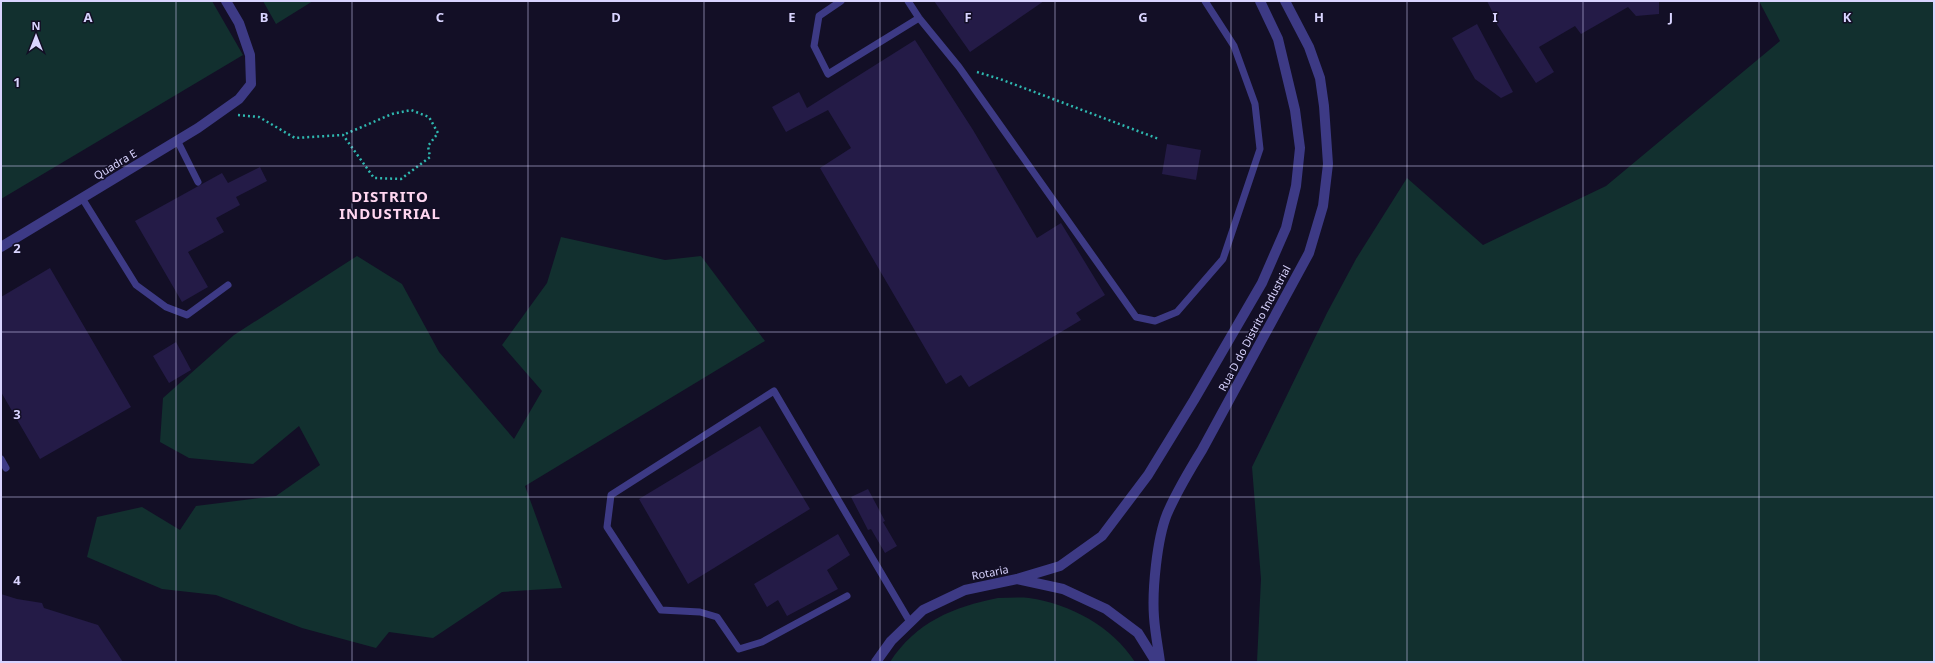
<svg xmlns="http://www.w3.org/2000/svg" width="1935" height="663" font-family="'Noto Sans',sans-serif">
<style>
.green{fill:#12302f}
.building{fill:#241b47}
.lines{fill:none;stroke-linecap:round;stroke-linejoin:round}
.path{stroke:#2fb8b0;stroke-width:2.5;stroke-dasharray:2 3;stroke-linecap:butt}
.lane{stroke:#3d3a85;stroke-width:7}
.street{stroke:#3d3a85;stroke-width:10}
.grid{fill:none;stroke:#d9d4ff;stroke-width:1;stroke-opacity:0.55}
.labels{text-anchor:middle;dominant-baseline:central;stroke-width:3;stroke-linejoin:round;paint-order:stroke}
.street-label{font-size:11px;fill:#d9d4ff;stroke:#130f26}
.district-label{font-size:15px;font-weight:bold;letter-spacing:1px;fill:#ffd6f0;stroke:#130f26}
.grid-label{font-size:13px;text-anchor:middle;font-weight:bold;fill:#d9d4ff;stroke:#130f26;stroke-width:3;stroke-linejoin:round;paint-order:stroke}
</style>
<rect width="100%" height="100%" fill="#130f26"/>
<path class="green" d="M1,1H212L243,55L1,199Z
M263,1H313L276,24Z
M1759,1H1934V662H1257L1261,579L1252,467L1327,313L1356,259L1407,178L1483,245L1606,186L1780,41Z
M561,237L665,260L701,256L765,341L525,486L562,588L502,592L433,638L389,632L376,648L302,628L216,595L162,589L87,557L97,517L142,507L180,530L196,506L276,496L320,465L299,426L253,464L189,458L160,442L163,398L234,335L357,256L402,284L439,352L514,439L542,391L502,345L547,283Z
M998,598C1008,598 1019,597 1029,598C1070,604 1112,626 1135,662H890C916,622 953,607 998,598Z"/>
<path class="building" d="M934,1H1044L970,52Z
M1487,1H1659V14L1636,16L1628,7L1581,34L1575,26L1539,47L1554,72L1536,83L1492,17L1494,15Z
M1477,24L1513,92L1501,98L1475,79L1452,38Z
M915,40L973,130L1037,238L1061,223L1105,295L1076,313L1081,320L969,387L961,375L946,384L820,168L851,148L828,110L786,132L772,107L799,92L807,108Z
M1167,144L1201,150L1196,180L1162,174Z
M260,167L267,181L236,197L240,205L216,218L224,232L188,252L208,287L182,302L135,221L222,173L228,183Z
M50,268L131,407L40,459L1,392V297Z
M176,342L191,370L169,383L153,356Z
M760,426L810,509L688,584L639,499Z
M868,489L885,521L883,522L897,546L885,553L871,529L868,530L851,497Z
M838,534L850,555L827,570L838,589L787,616L778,600L767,607L754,584Z
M1,594L17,599L42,603L44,608L98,625L123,662H1Z"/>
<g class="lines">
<path class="path" d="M977,72L1000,79L1159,139
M238,115L259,117L295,138L343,135L374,178L401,179L430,157L428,146L438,133L429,117L411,110L392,114L343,135"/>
<path class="lane" d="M841,1L819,16L814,46L828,74L919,18
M908,1L919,18L959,67L1136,317L1155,321L1177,312L1223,259L1260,149L1255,104L1234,46L1205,1
M177,140L198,182
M82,198L136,285L166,307L187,315L228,285
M1,459L6,468
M847,596L762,642L739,649L717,617L700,612L661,610L607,527L611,495L774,391L910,622"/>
<path class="street" d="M1,247L198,128L239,99L251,84L250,55L239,23L226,1
M1017,579L1060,566L1102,536L1148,475L1194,400L1262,283L1286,228L1296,186L1300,148L1295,110L1278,39L1260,1
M876,662L891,641L923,610L965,590L1017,579L1063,589L1106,609L1138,633L1156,662
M1160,662C1158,647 1155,632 1154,617C1152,590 1157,539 1167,514C1177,491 1189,471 1202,450L1309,253L1323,206L1328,164L1324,106L1320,78L1309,47L1285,1"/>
</g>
<path class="grid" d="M176,1V662M352,1V662M528,1V662M704,1V662M880,1V662M1055,1V662M1231,1V662M1407,1V662M1583,1V662M1759,1V662M1,166H1934M1,332H1934M1,497H1934"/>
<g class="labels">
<g class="street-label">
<text transform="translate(115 164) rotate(-31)">Quadra E</text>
<text transform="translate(1254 328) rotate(-62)">Rua D do Distrito Industrial</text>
<text transform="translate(990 572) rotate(-11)">Rotaria</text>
</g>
<g class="district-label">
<text x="390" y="196">DISTRITO<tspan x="390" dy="17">INDUSTRIAL</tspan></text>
</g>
</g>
<g class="grid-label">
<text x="88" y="22">A</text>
<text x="264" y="22">B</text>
<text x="440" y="22">C</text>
<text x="616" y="22">D</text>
<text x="792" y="22">E</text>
<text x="968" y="22">F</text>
<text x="1143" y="22">G</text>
<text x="1319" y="22">H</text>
<text x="1495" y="22">I</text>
<text x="1671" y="22">J</text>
<text x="1847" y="22">K</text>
<text x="17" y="87">1</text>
<text x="17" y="253">2</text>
<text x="17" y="419">3</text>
<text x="17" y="585">4</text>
</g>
<rect width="1935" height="663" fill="none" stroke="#d9d4ff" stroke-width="4"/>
<g transform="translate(36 36)" stroke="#130f26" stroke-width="3" paint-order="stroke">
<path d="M0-3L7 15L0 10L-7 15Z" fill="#d9d4ff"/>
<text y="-6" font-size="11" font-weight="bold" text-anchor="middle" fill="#d9d4ff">N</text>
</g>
</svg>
